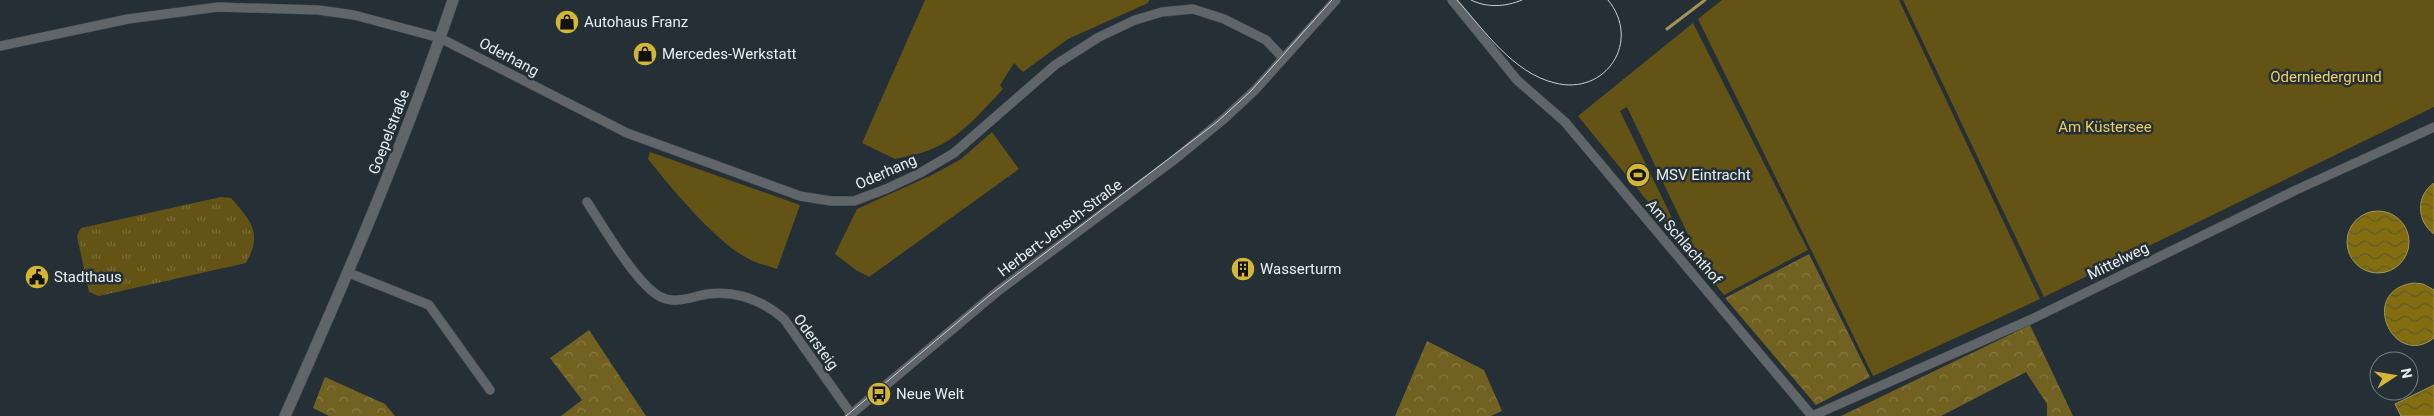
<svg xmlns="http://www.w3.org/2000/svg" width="2434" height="416" font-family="Roboto,sans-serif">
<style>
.green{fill:#635415;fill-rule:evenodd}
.forest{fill:url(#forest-crowns)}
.park{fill:url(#park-tufts)}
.water{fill:url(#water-waves);stroke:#a19454}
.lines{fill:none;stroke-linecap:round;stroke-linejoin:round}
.stream{stroke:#a19454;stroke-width:3}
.minor-casing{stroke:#404a51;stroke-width:10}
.tertiary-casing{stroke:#404a51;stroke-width:12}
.minor{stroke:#606569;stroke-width:9}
.tertiary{stroke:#606569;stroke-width:11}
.tram{stroke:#c9d0d5;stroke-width:1}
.labels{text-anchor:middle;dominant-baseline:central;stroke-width:5;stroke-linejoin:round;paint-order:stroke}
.poi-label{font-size:15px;fill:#e9f0f4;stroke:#252f36;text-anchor:start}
.street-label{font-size:15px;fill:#e9f0f4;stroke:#252f36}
.park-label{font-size:15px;fill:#edd05e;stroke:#252f36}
</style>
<defs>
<pattern id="forest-crowns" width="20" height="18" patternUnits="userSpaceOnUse" patternTransform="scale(1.25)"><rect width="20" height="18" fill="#726222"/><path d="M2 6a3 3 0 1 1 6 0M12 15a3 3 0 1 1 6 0" fill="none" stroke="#867943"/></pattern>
<pattern id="park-tufts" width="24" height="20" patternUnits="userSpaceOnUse" patternTransform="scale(1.25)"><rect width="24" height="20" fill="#635415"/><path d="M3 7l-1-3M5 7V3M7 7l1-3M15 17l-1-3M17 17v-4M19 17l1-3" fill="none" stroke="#796d38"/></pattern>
<pattern id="water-waves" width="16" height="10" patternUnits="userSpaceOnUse" patternTransform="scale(1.25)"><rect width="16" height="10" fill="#826d0f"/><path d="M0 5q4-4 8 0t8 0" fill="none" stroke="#645a2c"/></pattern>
</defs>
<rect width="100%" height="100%" fill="#252f36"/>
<path class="green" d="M925,0H1149L1148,3L1068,39L1023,72L1014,63L1000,85L1003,89C982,111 961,137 932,149C921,154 907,156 895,159L862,143Z
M1722,0H1899L2040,299L1873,376L1698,19Z
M1903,0H2434V107L2044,297Z
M1693,23L1808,250L1724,295L1578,116ZM1627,107L1693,245L1686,247L1620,111Z
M992,132L1019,169L869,277L856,270L835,254L857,209L934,174L961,159Z
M650,152L800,205L777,269C768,266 759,264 751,260C718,245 671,188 648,159Z"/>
<path class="forest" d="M1809,254L1870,377L1816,405L1725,298Z
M2030,325L2073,416H2047V404L2026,372L1941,416H1841Z
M589,330L646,416H561L582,400L550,358Z
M1427,341L1484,370L1502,411L1491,416H1395Z
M325,377L385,404L395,416H329L313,408Z"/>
<path class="park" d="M221,197L231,198C251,221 263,233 246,263L99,296L89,292L77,236L81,228Z"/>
<path class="water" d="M2434,183V234C2416,221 2416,195 2434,183Z
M2347 242a31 31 0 1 1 62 0a31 31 0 1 1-62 0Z
M2414,283L2423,284L2434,290V338C2393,370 2357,290 2414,283Z
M2434,385V416H2401L2395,404Z"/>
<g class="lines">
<path class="stream" d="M1667,29L1705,0"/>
<g class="minor-casing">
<path id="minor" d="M1452,0L1517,80L1565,122L1812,416L2034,318L2296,190L2434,127
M0,46L128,19L218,7L318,10L354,15L440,38L627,133L800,196L831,201H854L886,189L920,173L954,153L1055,65L1099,37L1135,20L1162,12L1193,9L1224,19L1266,40L1283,58
M587,202C603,226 635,282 659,296C674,305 691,297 707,294C737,290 762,300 784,319L851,414
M349,273L429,305L490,390
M849,416L998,291L1174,160L1225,118L1255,90L1336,0"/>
</g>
<g class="tertiary-casing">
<path id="tertiary" d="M285,416C346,279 405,142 453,0"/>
</g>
<use href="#minor" class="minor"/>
<use href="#tertiary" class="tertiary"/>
<path class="tram" d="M1457,0C1484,30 1513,73 1555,83C1606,96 1642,41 1608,0
M1471,0C1487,8 1505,7 1522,0
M846,416L990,295L1217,122L1250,92L1332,0"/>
</g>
<defs>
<g id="shop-disc" transform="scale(1.25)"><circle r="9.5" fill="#d4b635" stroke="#252f36"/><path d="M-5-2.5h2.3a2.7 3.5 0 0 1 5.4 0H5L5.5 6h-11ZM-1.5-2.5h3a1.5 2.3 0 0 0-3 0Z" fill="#111"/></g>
<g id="stadium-disc" transform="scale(1.25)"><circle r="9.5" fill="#d4b635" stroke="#252f36"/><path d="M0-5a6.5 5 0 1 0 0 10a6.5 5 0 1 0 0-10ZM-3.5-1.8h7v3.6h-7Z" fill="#111"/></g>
<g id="building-disc" transform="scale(1.25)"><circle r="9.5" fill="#d4b635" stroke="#252f36"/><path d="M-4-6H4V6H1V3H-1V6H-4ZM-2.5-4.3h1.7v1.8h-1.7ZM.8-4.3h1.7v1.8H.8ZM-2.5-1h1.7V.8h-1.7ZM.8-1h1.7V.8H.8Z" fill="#111"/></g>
<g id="civic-disc" transform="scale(1.25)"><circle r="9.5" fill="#d4b635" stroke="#252f36"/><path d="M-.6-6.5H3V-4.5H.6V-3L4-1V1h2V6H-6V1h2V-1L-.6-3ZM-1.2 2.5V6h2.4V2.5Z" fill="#111"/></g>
<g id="bus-disc" transform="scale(1.25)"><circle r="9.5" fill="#d4b635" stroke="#252f36"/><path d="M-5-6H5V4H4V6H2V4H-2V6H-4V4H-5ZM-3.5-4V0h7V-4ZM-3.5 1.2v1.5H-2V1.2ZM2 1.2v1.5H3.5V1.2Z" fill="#111"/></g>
</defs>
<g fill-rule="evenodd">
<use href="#shop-disc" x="567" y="22"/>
<use href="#shop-disc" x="645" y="54"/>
<use href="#stadium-disc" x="1638" y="175"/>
<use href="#building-disc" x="1243" y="269"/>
<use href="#civic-disc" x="37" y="277"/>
<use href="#bus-disc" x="879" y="394"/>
</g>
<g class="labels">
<g class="poi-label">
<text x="584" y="22">Autohaus Franz</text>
<text x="662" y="54">Mercedes-Werkstatt</text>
<text x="1656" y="175">MSV Eintracht</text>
<text x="1260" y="269">Wasserturm</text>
<text x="54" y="277">Stadthaus</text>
<text x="896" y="394">Neue Welt</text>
</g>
<g class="street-label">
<text transform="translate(509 57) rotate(28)">Oderhang</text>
<text transform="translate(389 132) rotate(-69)">Goepelstraße</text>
<text transform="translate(886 172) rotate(-24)">Oderhang</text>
<text transform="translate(1060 228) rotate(-37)">Herbert-Jensch-Straße</text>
<text transform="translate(1684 242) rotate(49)">Am Schlachthof</text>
<text transform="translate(2118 261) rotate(-26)">Mittelweg</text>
<text transform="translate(816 342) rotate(54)">Odersteig</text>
</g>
<g class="park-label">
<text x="2326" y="77">Oderniedergrund</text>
<text x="2105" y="127">Am Küstersee</text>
</g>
</g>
<g transform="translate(2394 376) rotate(78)"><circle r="24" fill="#252f36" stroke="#737c82"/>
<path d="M0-4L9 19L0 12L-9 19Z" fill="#d4b635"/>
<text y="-8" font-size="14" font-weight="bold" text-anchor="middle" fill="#e9f0f4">N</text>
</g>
</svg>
